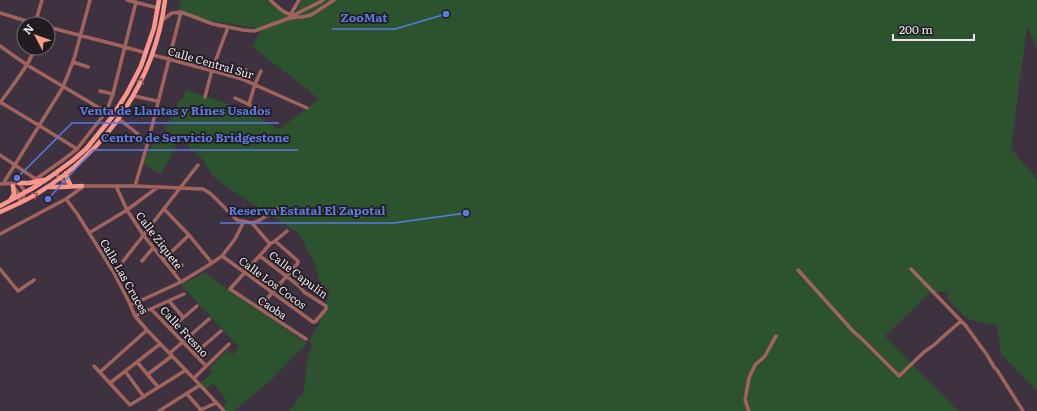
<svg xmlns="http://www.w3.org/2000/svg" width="1037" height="411" font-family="Literata,serif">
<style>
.green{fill:#2d532e}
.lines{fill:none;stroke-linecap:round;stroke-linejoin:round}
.minor{stroke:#a1645d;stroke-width:3.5}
.major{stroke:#fa968c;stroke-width:4.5}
.oneway{stroke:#8e5957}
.labels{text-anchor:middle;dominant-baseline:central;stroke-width:3.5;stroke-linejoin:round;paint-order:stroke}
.street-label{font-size:11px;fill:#ece5ee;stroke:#211c22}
.leader{fill:none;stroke:#5b7bdf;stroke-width:1.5}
.callout-dot{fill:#5b7bdf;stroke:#211c22;stroke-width:1.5}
.callout-label{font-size:12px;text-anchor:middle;font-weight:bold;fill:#5b7bdf;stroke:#211c22;stroke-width:3.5;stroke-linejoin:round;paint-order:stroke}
</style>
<rect width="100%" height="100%" fill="#3e3240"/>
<path class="green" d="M181,0H267L288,17L293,16L302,0H1037V49L1027,26L1011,149L1037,179V391L1001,354L997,325L969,320L946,298L949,292H931L885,336L958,411H289L304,392L307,361L312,344L309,341L318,327L330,292L322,284L319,280L314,260L307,250L301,237L297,232L237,194L214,177L201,158L183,141L165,130L180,99H183L186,90L229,104L263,120L279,129L308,108L318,99C298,79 273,65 252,46L262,29L178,15Z
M158,135L177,145L161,174L142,163Z
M205,272L220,284L307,343L271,380L234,411H227L223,407L227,401L213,383L206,389L201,383L213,372L210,368L227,350L232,355L239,347L181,285Z"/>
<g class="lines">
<path class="minor" d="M127,0L158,8
M270,0C277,6 285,15 294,15L320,2L323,0
M0,13L36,24
M289,17L299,0
M162,20L172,13L181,12L213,24L243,30L254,31L287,19L296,17H302L311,15L334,0
M35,24L42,0
M48,27L125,47L146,53
M0,46L27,65L106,112
M153,55L217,72L242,79L307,108
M73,62L88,67
M242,79L246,70
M100,91L113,94
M134,96L157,101
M205,97L212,70L228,27
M235,98L265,112
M0,102L40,126L77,149
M0,103C9,90 33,61 34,48
M249,104L255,84L261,71
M119,119L148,142
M0,155L37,180
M55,173L63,181L70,184
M36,179L63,160L77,149L106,112L113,94L136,2
M0,184L19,183L24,190L23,201
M3,184L63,87L74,59L90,0
M12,186C19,191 19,195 20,203
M80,186H135L203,189L211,194L237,220L252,223L260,220L279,208
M116,186L127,210L144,236L181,282
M135,186L148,142L181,12
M66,199L78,215L114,273L129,302L135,316L147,330L200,385L224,411
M164,209L189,235L212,263
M252,223L270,244
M287,231L275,241L270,244L230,289L306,339
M89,233L127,210L158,187
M0,234L66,199L84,186
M222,256L313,322H315L326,309V306L304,292L299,286L260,256
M163,260L189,235
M142,261L153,248
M0,269L18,291L34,280
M911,269L966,326L987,355L994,367L997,370L1023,411
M798,270L852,330L863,340L899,376L924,352L934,345L945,335L961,321
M173,272L182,265
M114,273L198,165
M169,301L183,317
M131,305L181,282L212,263L222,256L235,239L244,221
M259,308L298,263V261L275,241
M151,309L206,366
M135,316L184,294
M170,329L197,306
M170,353L209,319
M194,354L221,331
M137,362L158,387
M94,366L130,405L186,370
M125,371L144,397
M100,372L147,330
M148,374L172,356
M194,378L229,344
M110,383L160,344
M187,394L201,410
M200,410L216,403
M159,411L200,385
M749,411L745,400L749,378L755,365L765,356L776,336"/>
<path class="major" d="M66,173L67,178L70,184
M19,183H29L43,180
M47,187H61L82,186
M11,199L14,194L13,186
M0,206L33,188L50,177L72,161L86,149L112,117L127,93L141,66L154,28L159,0
M0,212C13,206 26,201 38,193C107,151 155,81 165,0"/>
</g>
<defs><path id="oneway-chevron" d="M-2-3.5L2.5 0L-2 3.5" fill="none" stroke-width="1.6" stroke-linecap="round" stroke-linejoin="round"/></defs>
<g class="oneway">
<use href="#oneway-chevron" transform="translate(141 81) rotate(-65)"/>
<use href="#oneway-chevron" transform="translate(35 195) rotate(-30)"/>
</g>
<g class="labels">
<g class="street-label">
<text transform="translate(211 62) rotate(16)">Calle Central Sur</text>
<text transform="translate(160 240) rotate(53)">Calle Ziquete</text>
<text transform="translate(299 274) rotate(37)">Calle Capulín</text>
<text transform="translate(125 276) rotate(60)">Calle Las Cruces</text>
<text transform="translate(273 282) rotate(36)">Calle Los Cocos</text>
<text transform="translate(273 307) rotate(34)">Caoba</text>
<text transform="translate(185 331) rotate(47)">Calle Fresno</text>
</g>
</g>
<path class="leader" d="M446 14L395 29H332M17 178L72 123H279M48 199L93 150H298M466 213L394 223H220"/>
<g class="callout-dot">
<circle cx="446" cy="14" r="4"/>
<circle cx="17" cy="178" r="4"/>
<circle cx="48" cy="199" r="4"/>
<circle cx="466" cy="213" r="4"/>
</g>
<g class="callout-label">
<text x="364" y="22">ZooMat</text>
<text x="175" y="115">Venta de Llantas y Rines Usados</text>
<text x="195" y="142">Centro de Servicio Bridgestone</text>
<text x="307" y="215">Reserva Estatal El Zapotal</text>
</g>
<g transform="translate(36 36) rotate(311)"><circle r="19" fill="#211c22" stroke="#726c74"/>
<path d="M0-3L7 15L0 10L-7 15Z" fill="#f39f84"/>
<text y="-6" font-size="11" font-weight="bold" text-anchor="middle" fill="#ece5ee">N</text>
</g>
<path d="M893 34v6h81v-6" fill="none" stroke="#ece5ee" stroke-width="2"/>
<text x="899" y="34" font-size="12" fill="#ece5ee" stroke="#211c22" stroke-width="3" paint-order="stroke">200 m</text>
</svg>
